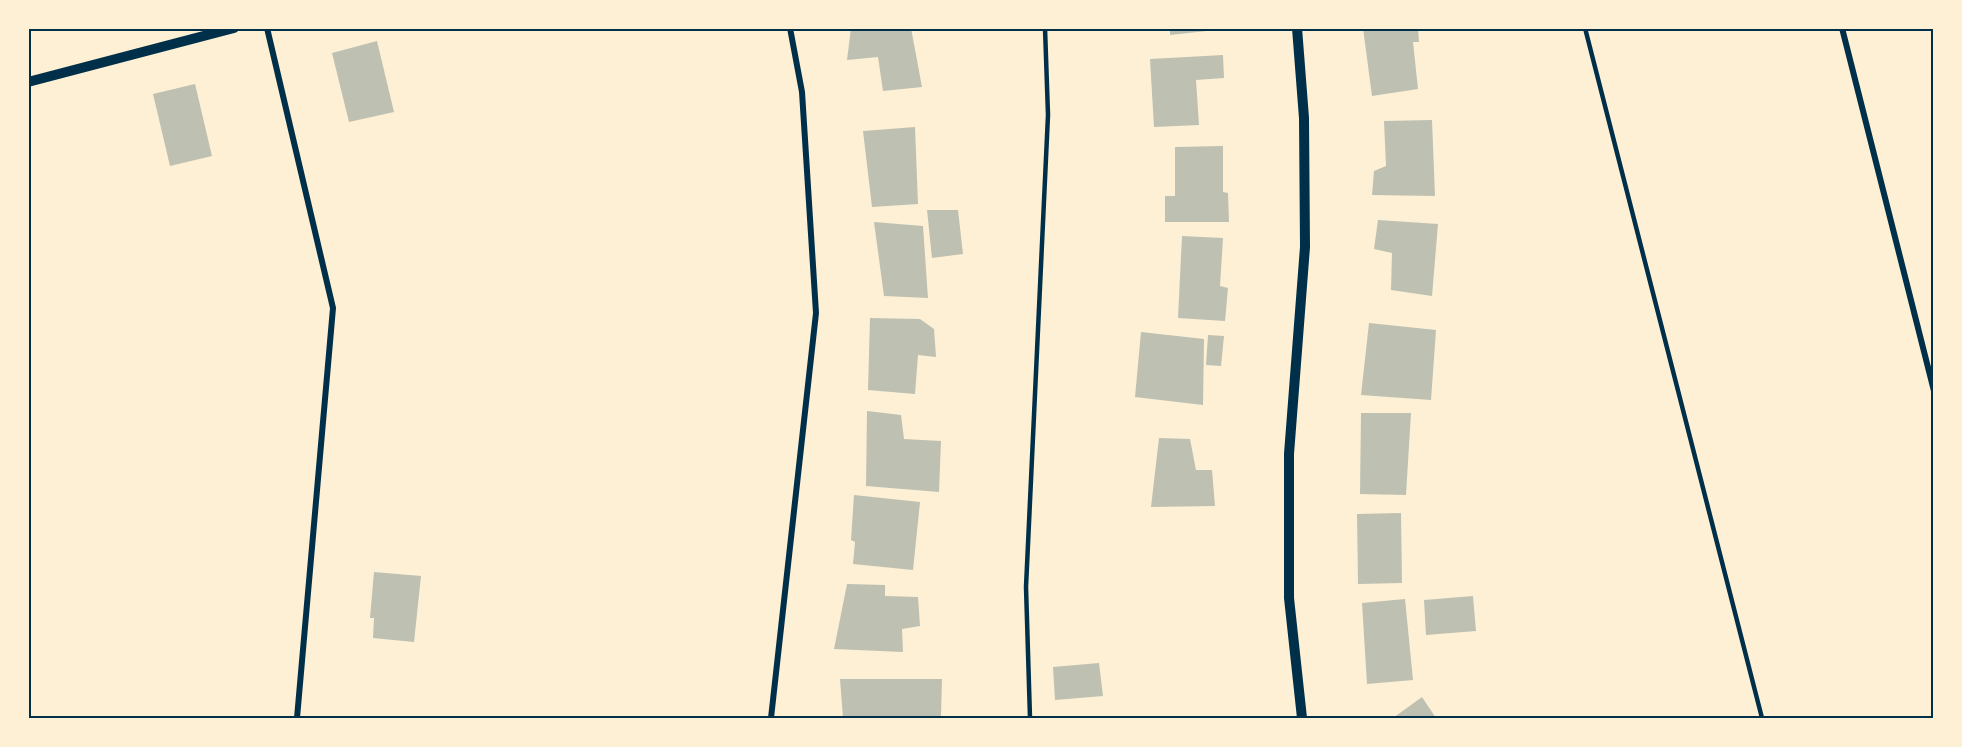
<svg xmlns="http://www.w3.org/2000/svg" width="1962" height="747" font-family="'PT Sans Narrow',sans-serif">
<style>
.building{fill:#bec0b2}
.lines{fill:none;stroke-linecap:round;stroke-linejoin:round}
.service{stroke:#003049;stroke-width:4.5}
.minor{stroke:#003049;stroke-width:6}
.tertiary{stroke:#003049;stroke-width:10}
.neatline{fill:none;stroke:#003049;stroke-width:2}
</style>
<rect width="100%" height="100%" fill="#fdf0d5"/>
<path class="building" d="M851,28H911L922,87L883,91L878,57L847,60Z
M1170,28H1216V30L1170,35Z
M1363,28H1418L1419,42H1413L1418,89L1372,96Z
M377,41L394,112L349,122L332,53Z
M1223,55L1224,78L1196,80L1199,125L1154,127L1150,59Z
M195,84L212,156L170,166L153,94Z
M1432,120L1435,196L1372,195L1374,171L1386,166L1384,121Z
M915,127L918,204L872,207L863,131Z
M1223,146V192L1228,193L1229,222H1165V196H1175V147Z
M927,210H958L963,254L932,258Z
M1378,220L1438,224L1432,296L1391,290L1392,253L1374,249Z
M874,222L923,226L928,298L884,296Z
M1182,236L1223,238L1220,286L1228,288L1225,321L1178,318Z
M870,318L920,319L934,329L936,357L918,355L915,394L868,390Z
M1369,323L1436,330L1431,400L1361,395Z
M1141,332L1204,339L1203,405L1135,397Z
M1208,335L1224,336L1221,366L1206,365Z
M867,411L901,415L904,439L941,441L939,492L866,486Z
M1361,413H1411L1406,495L1360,494Z
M1159,438L1190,439L1196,470H1212L1215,506L1151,507Z
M854,495L920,502L913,570L853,564L855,542L851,540Z
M1401,513L1402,583L1358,584L1357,514Z
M374,572L421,576L414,642L373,638L374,618H370Z
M847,584L885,585V596L918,597L920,626L902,629L903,652L834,649Z
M1473,596L1476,631L1426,635L1424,600Z
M1405,599L1413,680L1367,684L1362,603Z
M1099,663L1103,696L1055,700L1053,667Z
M840,679H942L941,716L843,718Z
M1422,697L1436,718H1393Z"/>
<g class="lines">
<path class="service" d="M1585,28L1762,718
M1030,718L1026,587L1048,115L1045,28"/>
<path class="minor" d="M267,28L333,308L297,718
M1842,28L1934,391
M771,718L816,313L802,92L790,28"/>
<path class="tertiary" d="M1297,28L1304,118L1305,247L1289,454V598L1302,718
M28,82L234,28"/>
</g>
<rect width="1962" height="747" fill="none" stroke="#fdf0d5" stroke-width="60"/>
<rect x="30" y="30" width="1902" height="687" class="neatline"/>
</svg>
